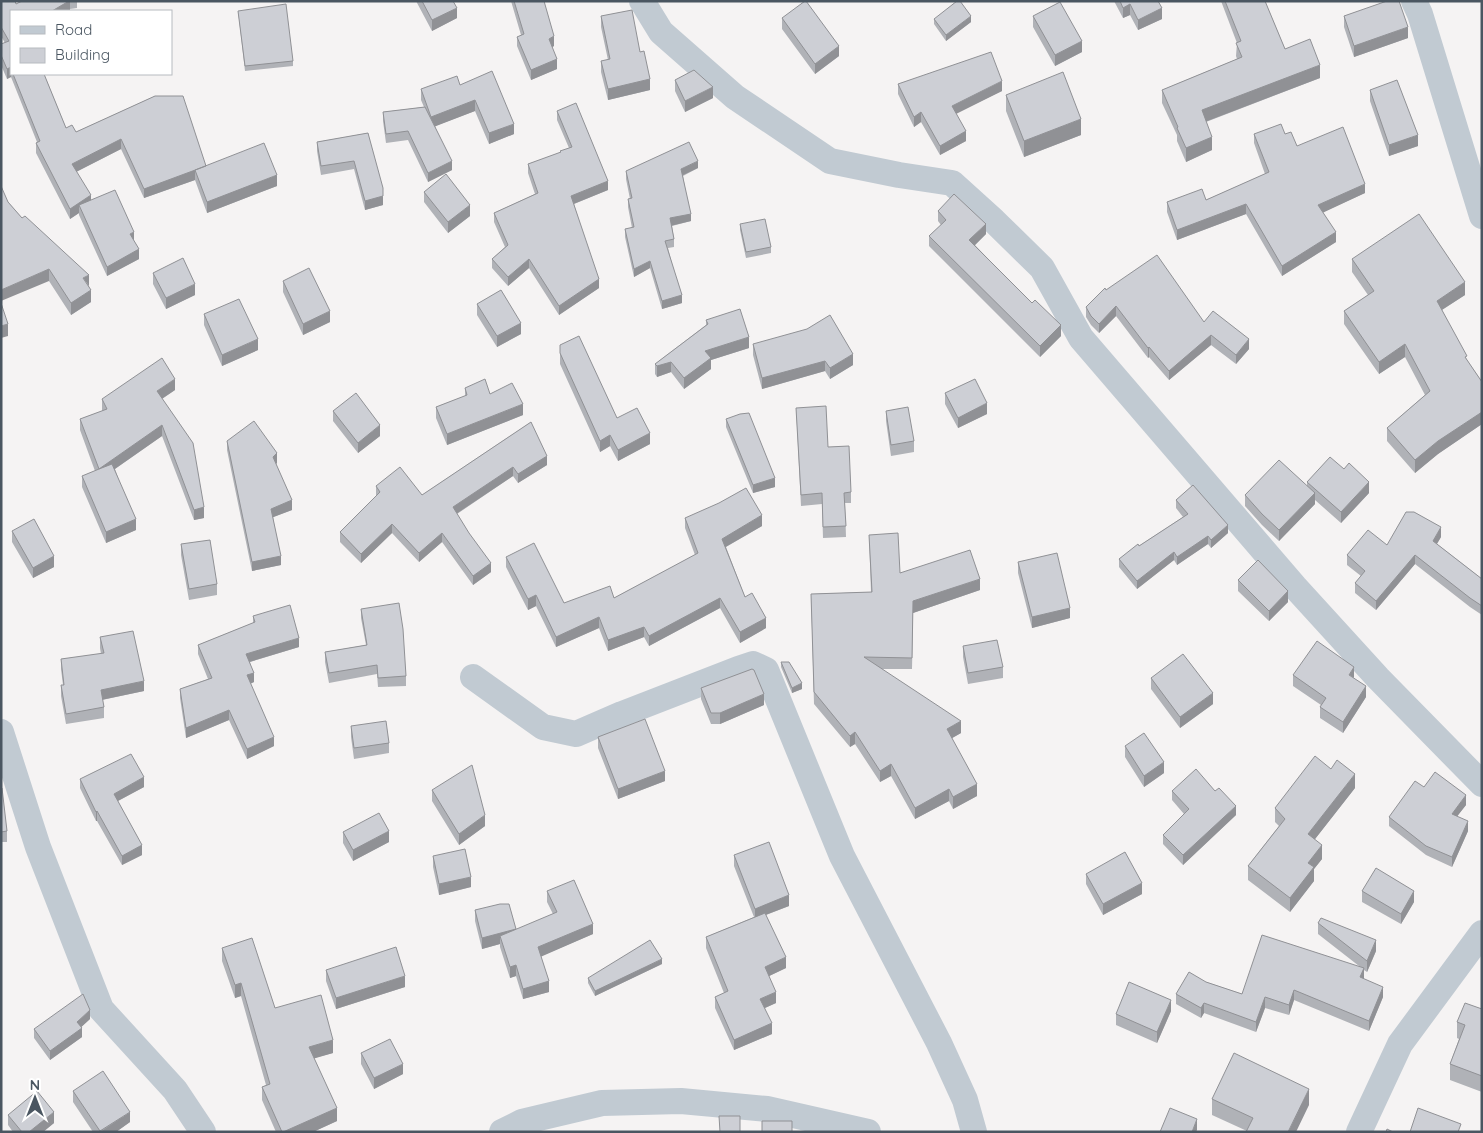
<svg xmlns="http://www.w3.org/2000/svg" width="1483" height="1133" font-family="Quicksand,sans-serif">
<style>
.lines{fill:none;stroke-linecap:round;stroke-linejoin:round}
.minor{stroke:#c1cad2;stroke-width:26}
.wall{fill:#b0b2b7}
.shaded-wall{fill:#909195}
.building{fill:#cdcfd5;stroke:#909195}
</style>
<rect width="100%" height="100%" fill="#f5f3f3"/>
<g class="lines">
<path class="minor" d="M642,1L661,32L735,97L830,161L899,175L952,183L994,221L1042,268L1081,338L1295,587L1378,678L1482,784
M1414,1L1420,14L1482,216
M473,677L543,727L576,734L622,714L738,669L753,664L766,670L842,856L939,1043L965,1100L974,1132
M1,732L38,847L101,1009L175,1090L203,1132
M502,1132L522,1122L602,1103L681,1101L767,1109L868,1132
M1359,1132L1400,1044L1482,933"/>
</g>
<path class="wall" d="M1,1L16,4L22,1H77V8L70,9V10L69,11H11V74H44L66,128L76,132L155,96L206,166L277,186L207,213L195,180L144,198L121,149L76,172L91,200L134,241L139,259L107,276L79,215V213L70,219L36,153V143L37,142L11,77L7,79L1,65V44L5,43L1,36Z
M416,1H453L457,18L432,31Z
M511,1H544L554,46L552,47L557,69L531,80L517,46V37L521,35Z
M1114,1H1158L1162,19L1138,30L1130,15L1123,18Z
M1221,1H1265L1285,49L1320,78L1206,122L1212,150L1186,162L1177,141V135L1162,103V90L1237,59L1236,56L1237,43Z
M238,11L293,61V66L245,71Z
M601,16L640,52L650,90L608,100L601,72V61L608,60L601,27Z
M1033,16L1082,52L1055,66L1033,27Z
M1344,16L1408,38L1354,57L1344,27Z
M782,18L839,56L815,74L782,29Z
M934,19L971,22L946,41L934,24Z
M675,80L713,98L685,112L675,91Z
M898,84L1002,91L956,113L966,141L940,155L921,122L914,127L898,94Z
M460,85L514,134L489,144L475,111L435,126L452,170L428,182L408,140L386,143L383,121V112L424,107L421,100V89Z
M1370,90L1418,146L1389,156L1370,101Z
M1006,95L1081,135L1024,157L1006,111Z
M557,111L608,190L574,204L599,288L559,315L529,268L508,286L492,268V259L505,247L494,222V213L535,194L528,173V164L560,153L569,148L557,120Z
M368,133L383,205L365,210L354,169L321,175L317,151V142Z
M1254,134H1285L1297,146L1365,193L1323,212L1336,242L1282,276L1246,214L1177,240L1167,212V202L1206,200L1265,174L1254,143Z
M698,168L683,176L691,221L672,226L674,239V247L668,248L682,303L662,309L650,268L634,277L625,237V229L632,228L628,207V199H630L626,179V171Z
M424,192L470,216L448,233L424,202Z
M8,202L22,218L89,286L91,302L71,315L49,281Z
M938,211L986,234L975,245L1061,336L1040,357L929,246V236L941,225L938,221Z
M740,224L771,247V253L746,258L740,230Z
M1352,259L1465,295L1442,310L1467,360L1482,382V424L1438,454L1415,473L1387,441V428L1425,395L1405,357L1379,374L1344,324V311L1368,295L1352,272Z
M153,273L195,295L166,309L153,284Z
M283,281L330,322L303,335L283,292Z
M1106,290L1204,322L1249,349L1236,364L1211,345L1169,380L1149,357L1148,358L1116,316L1099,333L1091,325L1086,317V307Z
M477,304L521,334L497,347L477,315Z
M204,314L258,350L222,366L204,325Z
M706,320L749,348L711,360V369L684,389L671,372L657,377L655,374V364L706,325Z
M753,344L853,365L830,379L825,371L762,389L753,355Z
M560,345L617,418L650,444L618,461L610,446L600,452L560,364Z
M465,388L523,415L447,445L436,418V407L465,396Z
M175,390L162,399L204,518L194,520L162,436L115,469L136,530L106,543L82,487V476L95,471L80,430V419L102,411V399Z
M945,393L987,414L958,428L945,404Z
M796,408L828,447L851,492V503H845L846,537L823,538L822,504L801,506Z
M333,411L380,436L358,453L333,421Z
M886,411L914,441V452L891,456L886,421Z
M726,419L775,487L753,493L726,427Z
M531,422L547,465L518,483L513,476L457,514L491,572L473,585L442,542L419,562L392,533L361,563L340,542V532L376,496V486L422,495Z
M227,441L277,463L276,464L292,510L273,517L281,565L252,571L227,450Z
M1307,482L1369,493L1341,523L1315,500V504L1279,541L1262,525L1245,506V495L1307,486Z
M1176,500L1228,533L1211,548L1208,544L1177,565L1174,560L1137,589L1119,567V559L1183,517L1176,508Z
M685,518L762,526L726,547L745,597L766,628L740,643L720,608L649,646L644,637L608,651L599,628L556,647L536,606L528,610L506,567V557L564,603L614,598L695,555L685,528Z
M12,531L54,567L33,578L12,542Z
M869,535L900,573L980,590L913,613L912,669H882L961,733L952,738L977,796L953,809L949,801L915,819L891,776L880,782L855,744L850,747L814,704L811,594L871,592Z
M1441,537L1437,544L1482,579V615L1470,607L1415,564L1376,610L1355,593V583L1361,576L1347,565V555L1387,545Z
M181,544L217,584V595L189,600L181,555Z
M1018,562L1070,618L1032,628L1018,573Z
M1238,580L1288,602L1269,621L1238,591Z
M361,609L406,676V686L378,687L377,674L329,683L325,662V652L366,645L361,618Z
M253,616L299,647L250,662L254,682L250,684L274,746L247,759L229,720L186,738L180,698V689L208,679L198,654V645L253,623Z
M100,637L144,691L102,700L104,707V718L66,724L61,696V685H63L61,669V659L101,654L100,648Z
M963,646L1003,667V678L968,684L963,657Z
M781,662L802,689L792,693L781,667Z
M1293,675L1354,678L1366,697L1343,733L1320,718V707L1321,705L1293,686Z
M1151,678L1213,704L1180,728L1151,689Z
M701,688L764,705L720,724H711L701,699Z
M351,726L389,743V753L354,759L351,737Z
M598,737L665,781L618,799L598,748Z
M1125,746L1164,773L1144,787L1125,757Z
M80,779L144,787L118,801L142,855L122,865L97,821H96L80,788Z
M1424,787L1466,805L1457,816L1468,831L1452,867L1426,855L1389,826V817Z
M1,788L7,831V842H1Z
M1355,788L1315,839L1322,859L1314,869V881L1290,912L1248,880V866L1279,826L1275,822V808Z
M432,790L485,826L459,845L432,801Z
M1172,791L1236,815L1183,865L1163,844V835L1184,814L1172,800Z
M343,832L389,842L353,861L343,843Z
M734,855L789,906L766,915L786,968L769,976L776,1003L765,1008L772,1034L734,1050L715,1008V997L724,993L706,948V937L754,917L734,866Z
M433,856L471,887L439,895L433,867Z
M1086,874L1142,894L1103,915L1086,884Z
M547,891L593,934L541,956L549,992L523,999L516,976L510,978L500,947V944L482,949L475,921V910L516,930L553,914L547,902Z
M1362,891L1414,902L1401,924L1362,902Z
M1318,923L1376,951L1367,972L1364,970V979L1383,997L1369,1031L1294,1000L1289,1015L1265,1008L1256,1032L1204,1013L1201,1018L1176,1004V994L1206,982L1242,994L1359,966L1318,934Z
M222,948L275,1008L333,1053L314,1058L337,1121L313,1132H276L262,1100V1087L266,1085L241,996L235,998L222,961Z
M662,964L595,996L588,983V978Z
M326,970L405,987L336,1009L326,981Z
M1482,1009V1092L1450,1080V1064L1459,1039L1457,1038V1022Z
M1171,1011L1157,1043L1116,1025V1014Z
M90,1019L81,1027L82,1037L50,1060L34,1038V1029Z
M361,1053L403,1074L374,1089L361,1064Z
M73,1091L130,1122L116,1132H93L73,1102Z
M1212,1099L1309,1105L1247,1131L1212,1115Z
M8,1115L54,1123L43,1132H13L8,1125Z"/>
<path class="shaded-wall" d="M69,1H70V10L69,11H52Z
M1130,4V15L1123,18V8Z
M457,8V18L432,31V20Z
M1162,8V19L1138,30V20Z
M971,16V22L946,41V35Z
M1408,27V38L1354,57V46Z
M554,36V46L549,49V39Z
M1082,41V52L1055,66V55Z
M839,46V56L815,74V64Z
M557,59V69L531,80V70Z
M1320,65V78L1202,123V110Z
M11,67V77L7,79V69Z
M650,79V90L608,100V89Z
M1002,81V91L952,116V106Z
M713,87V98L685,112V101Z
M475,100V111L431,128V117Z
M921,112V122L914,127V117Z
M1081,119V135L1024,157V141Z
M514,124V134L489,144V133Z
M966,131V141L940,155V146Z
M1418,135V146L1389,156V145Z
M1212,137V150L1186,162V148Z
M121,139V149L72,174V164Z
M452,161V170L428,182V173Z
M698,161V168L681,176V169Z
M195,170V180L144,198V189Z
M277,175V186L207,213V202Z
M608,181V190L571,205V196Z
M1365,184V193L1318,215V205Z
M91,195V205H79V213L70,219V209Z
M383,196V205L365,210V201Z
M1246,204V214L1177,240V230Z
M470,205V216L448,233V222Z
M691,214V221L670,226V218Z
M986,224V234L969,251V240Z
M134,232V242L130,234Z
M1336,232V242L1282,276V266Z
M139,249V259L107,276V267Z
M529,259V268L508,286V277Z
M650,261V268L634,277V269Z
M49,269V281L1,301V290Z
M89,275V286L83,278Z
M599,279V288L559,315V306Z
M1465,282V295L1437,313V301Z
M195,284V295L166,309V298Z
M91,290V302L71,315V303Z
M682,295V303L662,309V301Z
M1116,306V316L1099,333V324Z
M330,311V322L303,335V324Z
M521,323V334L497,347V336Z
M8,324V336L1,338V326Z
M1061,325V336L1040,357V346Z
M1211,335V345L1169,380V371Z
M749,337V348L711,360V369L684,389V378L705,351Z
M258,339V350L222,366V355Z
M1249,339V349L1236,364V355Z
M1405,344V357L1379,374V362Z
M1149,347V357L1148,358V348Z
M853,354V365L830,379V368Z
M825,361V371L762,389V378Z
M671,362V372L657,377V366Z
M175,379V390L157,402V391Z
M987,403V414L958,428V418Z
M523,404V415L447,445V434Z
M1482,412V424L1438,454L1415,473V460L1438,441Z
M162,425V436L99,480V469Z
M380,425V436L358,453V443Z
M650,433V444L618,461V450Z
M610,435V446L600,452V441Z
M277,453V463L273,466V457Z
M547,456V465L518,483V474Z
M513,467V476L453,516V507Z
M775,478V487L753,493V485Z
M1369,482V493L1341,523V512Z
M1315,493V504L1279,541V530Z
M292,500V510L271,518V509Z
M204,507V518L194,520V510Z
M762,515V526L722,549V539Z
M136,519V530L106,543V532Z
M392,524V533L361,563V554Z
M1228,525V533L1211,548V540Z
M1441,527V537L1433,550V541Z
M442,533V542L419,562V553Z
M1208,536V544L1177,565V557Z
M1174,552V560L1137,589V581Z
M1415,555V564L1376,610V601Z
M54,556V567L33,578V568Z
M281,556V565L252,571V562Z
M491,563V572L473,585V576Z
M980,579V590L913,613L912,669L913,601Z
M1288,591V602L1269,621V611Z
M536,595V606L528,610V599Z
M720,598V608L649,646V636Z
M1070,608V618L1032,628V617Z
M599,617V628L556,647V637Z
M766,618V628L740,643V632Z
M644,627V637L608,651V640Z
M299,638V647L246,663V654Z
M1354,667V678L1349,675Z
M254,673V682L247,685V675Z
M144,681V691L101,700V690Z
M802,683V689L792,693V688Z
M1366,686V697L1343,733V722Z
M1213,693V704L1180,728V717Z
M764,694V705L720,724V713Z
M229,710V720L186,738V728Z
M961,721V733L947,741V729Z
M855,732V744L850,747V736Z
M274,737V746L247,759V749Z
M1164,762V773L1144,787V776Z
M891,764V776L880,782V771Z
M665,771V781L618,799V789Z
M1355,774V788L1308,848V834Z
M144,777V787L114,803V794Z
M977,784V796L953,809V797Z
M949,789V801L915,819V808Z
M1466,795V805L1452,823V814Z
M1236,806V815L1183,865V855Z
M97,811V821H96V812Z
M485,815V826L459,845V834Z
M1468,821V831L1452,867V857Z
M389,831V842L353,861V850Z
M142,845V855L122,865V856Z
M1322,845V859L1314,869V881L1290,912V898L1308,863Z
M471,877V887L439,895V884Z
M1142,883V894L1103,915V904Z
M1414,891V902L1401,924V914Z
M789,895V906L755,919V909Z
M593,924V934L538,958V947Z
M516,929L500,936V944L482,949V938Z
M1376,940V951L1367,972V961Z
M786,957V968L765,978V967Z
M662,959V964L595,996V991Z
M516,965V976L510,978V967Z
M1364,968V978L1360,987V977Z
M405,976V987L336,1009V998Z
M549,981V992L523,999V989Z
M241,983V996L235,998V985Z
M1383,987V997L1369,1031V1021Z
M1294,990V1000L1289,1015V1005Z
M776,992V1003L760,1010V999Z
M1265,997V1008L1256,1032V1022Z
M1171,1000V1011L1157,1043V1032Z
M1204,1003V1013L1201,1018V1008Z
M90,1010V1019L77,1031V1022Z
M772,1023V1034L734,1050V1040Z
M82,1028V1037L50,1060V1051Z
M333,1040V1053L309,1060V1047Z
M403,1064V1074L374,1089V1078Z
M1309,1089V1105L1296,1132H1288Z
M337,1108V1121L313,1132H283Z
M54,1112V1123L43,1132H29Z
M130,1112V1122L116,1132H100Z
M1197,1119V1130L1196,1132H1192Z"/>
<path class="building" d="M1,1H15L16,4L22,1H69L52,11H11V68V67L7,69L1,55V44L9,41L1,27Z
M422,1H453L457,8L432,20Z
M514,1H544L554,36L549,39L557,59L531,70L517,37L524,34Z
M805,1H806L839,46L815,64L782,18Z
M957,1H960L971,16L946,35L934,19Z
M1120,1H1158L1162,8L1138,20L1130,4L1123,8Z
M1225,1H1265L1285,49L1310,39L1320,65L1202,110L1212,137L1186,148L1177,128L1178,127L1162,90L1242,57L1236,43L1241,41Z
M1387,1H1399L1408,27L1354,46L1344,16Z
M1060,2L1082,41L1055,55L1033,16Z
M286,4L293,61L245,66L238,11Z
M632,10L640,52L644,51L650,79L608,89L601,61L610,59L601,16Z
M991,52L1002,81L952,106L966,131L940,146L921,112L914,117L898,84Z
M694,70L713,87L685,101L675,80Z
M492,71L514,124L489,133L475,100L431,117L421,89L457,76L460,85Z
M1063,72L1081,119L1024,141L1006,95Z
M13,74H44L66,128L72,125L76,132L155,96H183L206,166L144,189L121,139L72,164L91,195L70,209L36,143L40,141Z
M1397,80L1418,135L1389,145L1370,90Z
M576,103L608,181L571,196L599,279L559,306L529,259L508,277L492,259L508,245L494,213L538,193L528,164L561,152L560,151L572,147L557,111Z
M425,107L452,161L428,173L408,131L386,134L383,112Z
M1281,124L1285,134L1291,132L1297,146L1343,127L1365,184L1318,205L1336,232L1282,266L1246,204L1177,230L1167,202L1202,189L1206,200L1269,172L1254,134Z
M368,133L383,188V196L365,201L354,161L321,166L317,142Z
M689,142L698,161L681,169L691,214L670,218L674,239L665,241L682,295L662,301L650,261L634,269L625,229L634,227L628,199L632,198L626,171Z
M264,143L277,175L207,202L195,170Z
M446,174L470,205L448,222L424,192Z
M1,186L8,202L22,218L25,216L89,275L83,278L91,290L71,303L49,269L1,290Z
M115,190L134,232L130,234L139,249L107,267L79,205Z
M954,194L986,224L969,240L1032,303L1035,300L1061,325L1040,346L929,236L946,220L938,211Z
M1419,214L1465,282L1437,301L1467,356L1465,357L1482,382V412L1438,441L1415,460L1387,428L1430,391L1405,344L1379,362L1344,311L1374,291L1352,259Z
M765,219L771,247L746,252L740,224Z
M1157,255L1204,322L1213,311L1249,339L1236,355L1211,335L1169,371L1149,347L1148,348L1116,306L1099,324L1091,316L1086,307L1105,288L1106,290Z
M183,258L195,284L166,298L153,273Z
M309,268L330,311L303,324L283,281Z
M501,290L521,323L497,336L477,304Z
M239,299L258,339L222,355L204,314Z
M1,303L8,324L1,326Z
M740,309L749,337L705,351L711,358L684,378L671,362L657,366L655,364L708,324L706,320Z
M830,315L853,354L830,368L825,361L762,378L753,344L807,329Z
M579,336L617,418L637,408L650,433L618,450L610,435L600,441L560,353V345Z
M162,358L175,379L157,391L193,443L204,507L194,510L162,425L99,469L112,464L136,519L106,532L82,476L99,469L80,419L107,409L102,399Z
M485,379L490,394L512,383L523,404L447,434L436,407L467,395L465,388Z
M975,379L987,403L958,418L945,393Z
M356,393L380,425L358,443L333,411Z
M826,406L828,447L849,446L851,492L844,493L846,526L823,527L822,493L801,495L796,408Z
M908,407L914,441L891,445L886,411Z
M749,413L775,478L753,485L726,419L740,414Z
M254,421L277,453L273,457L292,500L271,509L281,556L252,562L227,441Z
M531,422L547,456L518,474L513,467L453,507L469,533L491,563L473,576L442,533L419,553L392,524L361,554L340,532L380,492L376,486L400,467L422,495Z
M1330,457L1344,469L1349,463L1369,482L1341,512L1307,482Z
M1279,460L1315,493L1279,530L1262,514L1245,495Z
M1193,485L1228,525L1211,540L1208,536L1177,557L1174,552L1137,581L1119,559L1138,544L1139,546L1188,514L1176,500Z
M746,488L762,515L722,539L745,597L752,593L766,618L740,632L720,598L649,636L644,627L608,640L599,617L556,637L536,595L528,599L506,557L534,543L564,603L610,586L614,598L698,553L685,518L719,503Z
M1406,512H1414L1441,527L1433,541L1482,579V606L1470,598L1415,555L1376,601L1355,583L1365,571L1347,555L1368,530L1387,545Z
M34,519L54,556L33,568L12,531Z
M898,533L900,573L970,550L980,579L913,601L912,658L864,657L961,721L947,729L977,784L953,797L949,789L915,808L891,764L880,771L855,732L850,736L814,692L811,594L872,592L869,535Z
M210,540L217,584L189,589L181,544Z
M1057,553L1070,608L1032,617L1018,562Z
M1258,560L1288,591L1269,611L1238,580Z
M399,603L403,629L406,676L378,678L377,665L329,673L325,652L367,645L361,609Z
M290,605L299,638L246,654L254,673L247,675L274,737L247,749L229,710L186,728L180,689L212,678L198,645L255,622L253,616Z
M133,631L144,681L101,690L104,707L66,714L61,685H64L61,659L104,653L100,637Z
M997,640L1003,667L968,673L963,646Z
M1317,641L1354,667L1349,675L1366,686L1343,722L1320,707L1326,698L1293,675Z
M1183,654L1213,693L1180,717L1151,678Z
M781,662H789L802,683L792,688Z
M752,669L754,670L764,694L720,713H711L701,688Z
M645,719L665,771L618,789L598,737Z
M386,721L389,743L354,748L351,726Z
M1144,733L1164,762L1144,776L1125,746Z
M131,754L144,777L114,794L142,845L122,856L97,811L96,812L80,779Z
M1315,756L1331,769L1337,760L1355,774L1308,834L1322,845L1308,863L1314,867L1290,898L1248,866L1285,819L1275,808Z
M472,765L485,815L459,834L432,790Z
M1196,769L1215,791L1219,788L1236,806L1183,855L1163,835L1189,809L1172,791Z
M1435,772L1466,795L1452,814L1468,821L1452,857L1426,846L1389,817L1415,781L1424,787Z
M1,788H2L7,831L1,832Z
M379,813L389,831L353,850L343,832Z
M769,842L789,895L755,909L734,855Z
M465,849L471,877L439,884L433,856Z
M1125,852L1142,883L1103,904L1086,874Z
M1376,868L1414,891L1401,914L1362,891Z
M574,880L593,924L538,947L549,981L523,989L516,965L510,967L500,936L557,912L547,891Z
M500,904H509L516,929L482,938L475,910Z
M765,913L786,957L765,967L776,992L760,999L772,1023L734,1040L715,997L728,991L706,937Z
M1321,918L1376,940L1367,961L1318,923Z
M1262,935L1364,968L1360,977L1383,987L1369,1021L1294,990L1289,1005L1265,997L1256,1022L1204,1003L1201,1008L1176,994L1189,972L1206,982L1242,994Z
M252,938L275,1008L321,995L333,1040L309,1047L337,1108L283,1132H282L262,1087L270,1084L241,983L235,985L222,948Z
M650,940L662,959L595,991L588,978Z
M396,947L405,976L336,998L326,970Z
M1129,982L1171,1000L1157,1032L1116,1014Z
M83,994L90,1010L77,1022L82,1028L50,1051L34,1029Z
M1465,1003L1482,1009V1076L1450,1064L1465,1025L1457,1022Z
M390,1039L403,1064L374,1078L361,1053Z
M1234,1053L1309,1089L1288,1132H1246L1253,1118L1212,1099Z
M103,1071L130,1112L100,1131L73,1091Z
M37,1091L54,1112L29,1132H22L8,1115Z
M1170,1108L1197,1119L1192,1132H1160Z
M1418,1108L1461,1124L1458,1132H1410Z
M719,1116H740V1132H720Z
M762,1121H792V1132H762Z
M1387,1129L1393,1132H1386Z"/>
<rect width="1483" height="1133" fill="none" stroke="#4a5661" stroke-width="5"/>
<rect x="10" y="10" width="162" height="65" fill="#ffffff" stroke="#b7bbc0"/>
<rect x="20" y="26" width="25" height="8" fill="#c1cad2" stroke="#b7bbc0"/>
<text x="55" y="35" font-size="15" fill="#4a5661">Road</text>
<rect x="20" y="48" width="25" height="15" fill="#cdcfd5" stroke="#b7bbc0"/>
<text x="55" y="60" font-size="15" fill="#4a5661">Building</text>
<g transform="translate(35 1098)" stroke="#ffffff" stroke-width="4" paint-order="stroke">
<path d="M0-4L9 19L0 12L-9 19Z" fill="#4a5661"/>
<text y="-8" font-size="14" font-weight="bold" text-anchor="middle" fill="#4a5661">N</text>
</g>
</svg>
